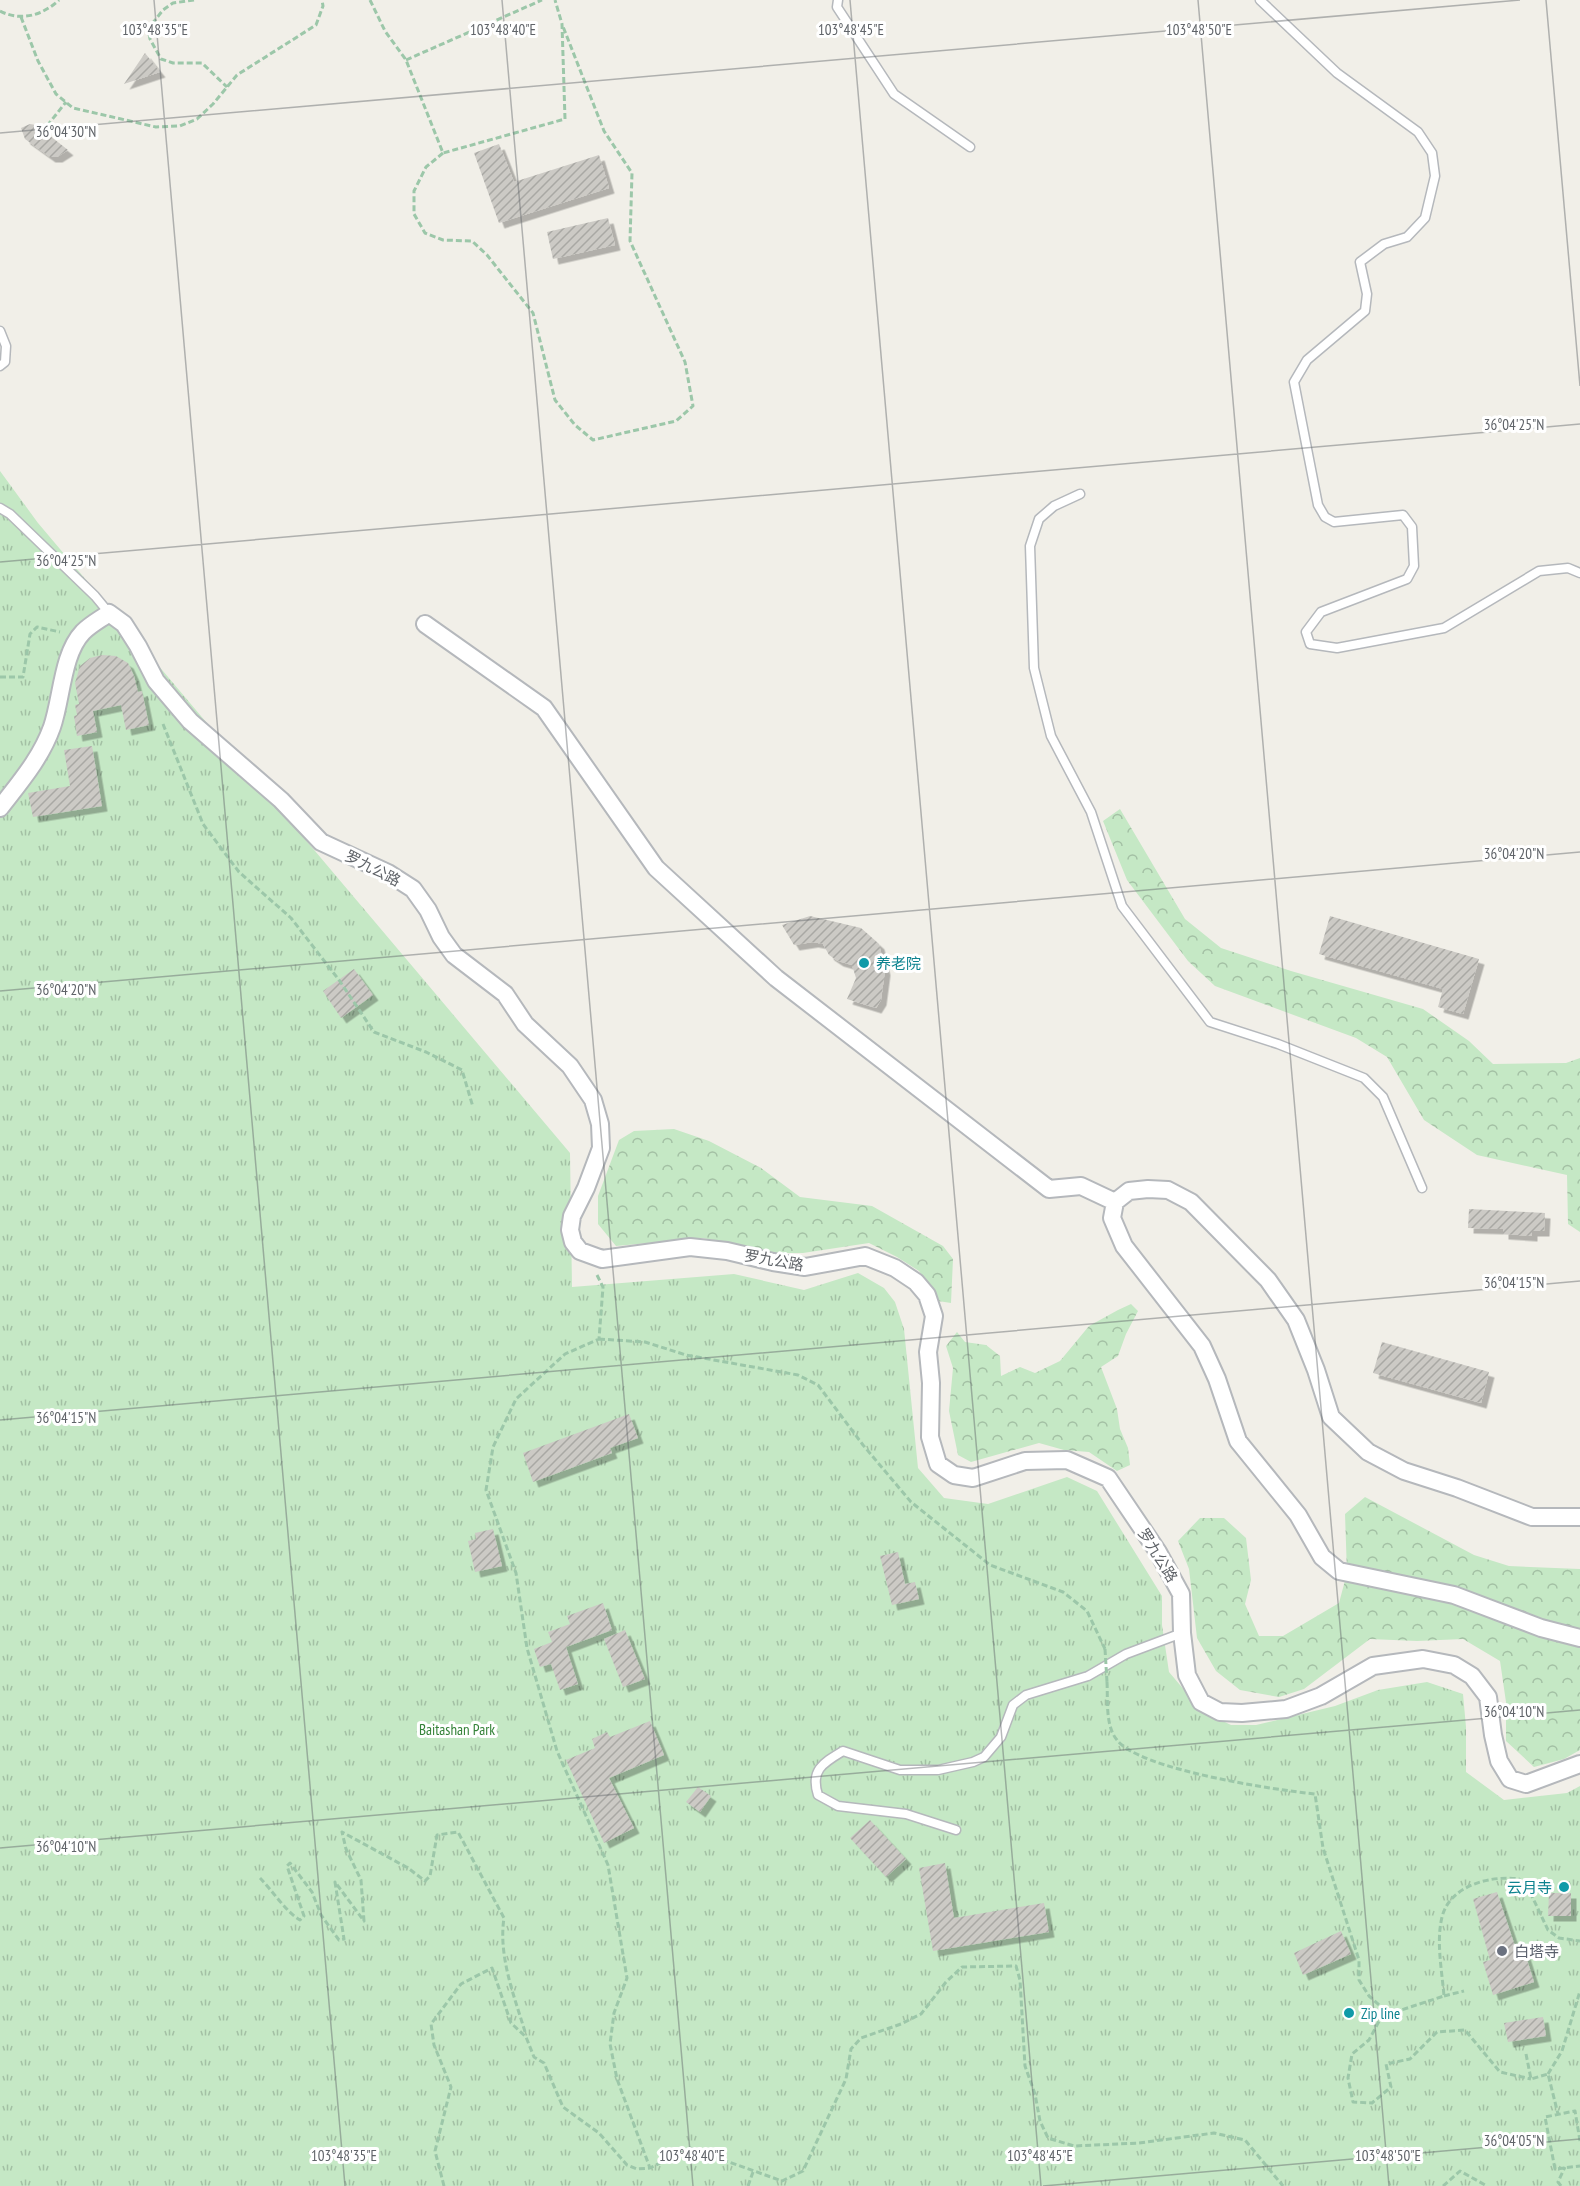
<svg xmlns="http://www.w3.org/2000/svg" width="1580" height="2186" font-family="'PT Sans Narrow','Noto Sans SC',sans-serif">
<style>
.forest{fill:url(#forest-crowns)}
.park{fill:url(#park-tufts)}
.building{fill:url(#building-hatch);filter:url(#shadow)}
.lines{fill:none;stroke-linecap:round;stroke-linejoin:round}
.lane-casing{stroke:#b5b8bc;stroke-width:11}
.street-casing{stroke:#b5b8bc;stroke-width:20}
.path{stroke:#9cc7a9;stroke-width:3;stroke-dasharray:6 3;stroke-linecap:butt}
.lane{stroke:#fff;stroke-width:8}
.street{stroke:#fff;stroke-width:16}
.path-bridge{stroke:#9cc7a9;stroke-width:3;stroke-dasharray:6 3;stroke-linecap:butt}
.ticks{fill:none;stroke:#5f6368;stroke-width:1.5;stroke-opacity:0.45}
.culture-dot{fill:#0f9aa8;stroke:#fff;stroke-width:2}
.worship-dot{fill:#6b7280;stroke:#fff;stroke-width:2}
.labels{text-anchor:middle;dominant-baseline:central;stroke-width:6;stroke-linejoin:round;paint-order:stroke}
.street-label{font-size:15px;fill:#5f6368;stroke:#fff}
.culture-label{font-size:15px;fill:#0d838f;stroke:#fff;text-anchor:start}
.park-label{font-size:15px;fill:#348238;stroke:#fff}
.worship-label{font-size:15px;fill:#5b616d;stroke:#fff;text-anchor:start}
.ticks-label{font-size:15px;text-anchor:middle;fill:#5f6368;stroke:#fff;stroke-width:6;stroke-linejoin:round;paint-order:stroke}
</style>
<defs>
<pattern id="forest-crowns" width="20" height="18" patternUnits="userSpaceOnUse" patternTransform="scale(1.5)"><rect width="20" height="18" fill="#c5e8c5"/><path d="M2 6a3 3 0 1 1 6 0M12 15a3 3 0 1 1 6 0" fill="none" stroke="#a3c0a4"/></pattern>
<pattern id="park-tufts" width="24" height="20" patternUnits="userSpaceOnUse" patternTransform="scale(1.5)"><rect width="24" height="20" fill="#c5e8c5"/><path d="M3 7l-1-3M5 7V3M7 7l1-3M15 17l-1-3M17 17v-4M19 17l1-3" fill="none" stroke="#a3c0a4"/></pattern>
<pattern id="building-hatch" width="6" height="6" patternUnits="userSpaceOnUse" patternTransform="scale(1.5)"><rect width="6" height="6" fill="#cccac5"/><path d="M-1 1l2-2M0 6l6-6M5 7l2-2" fill="none" stroke="#a9a8a4"/></pattern>
<filter id="shadow"><feDropShadow dx="5.5" dy="5.5" stdDeviation="0" flood-color="#0004"/></filter>
</defs>
<rect width="100%" height="100%" fill="#f1efe8"/>
<path class="forest" d="M1120,809L1185,919L1221,948L1291,971L1423,1009L1469,1041L1493,1064L1566,1063L1580,1058V1232L1568,1224L1567,1175L1477,1155L1424,1120L1387,1057L1356,1038L1215,986L1188,961L1127,880L1103,821Z
M674,1129L709,1141L761,1168L800,1197L872,1206L943,1246L953,1259L951,1303L938,1301L919,1271L897,1257L869,1243L803,1253H771L731,1243L702,1238L616,1246L598,1224V1196L619,1140L634,1131Z
M1131,1304L1138,1311L1126,1334L1118,1356L1101,1367L1117,1409L1120,1429L1128,1448L1130,1465L1117,1471L1089,1452L1064,1450L1039,1443L971,1462L958,1455L949,1411L953,1368L946,1346L957,1332L965,1342L986,1345L1000,1356L1001,1376L1020,1367L1035,1373L1060,1361L1089,1326L1118,1310Z
M1365,1497L1474,1555L1509,1566L1580,1569V1750L1564,1759L1534,1767L1506,1741V1702L1500,1661L1463,1639L1417,1641L1370,1639L1304,1689L1279,1697L1240,1690L1216,1671L1197,1638L1189,1569L1178,1541L1200,1518H1224L1246,1538L1251,1580L1245,1604L1259,1636H1283L1339,1603L1347,1573L1345,1514Z"/>
<path class="park" d="M0,471L38,523L570,1153L572,1287L734,1274L804,1290L858,1273L884,1288L895,1302L904,1329L918,1468L944,1498L988,1504L1067,1477L1097,1491L1162,1596V1625L1169,1672L1202,1711L1231,1725H1256L1335,1706L1378,1690L1427,1682L1463,1694L1466,1727V1772L1504,1800L1567,1793L1580,1786V2186H0Z"/>
<path class="building" d="M145,53L160,72L124,84Z
M30,124L36,125L68,150L57,157H50L25,139L21,128Z
M499,144L514,182L599,155L609,188L499,223L474,153Z
M608,218L615,245L553,259L547,232Z
M102,655L116,656L128,663L134,676L138,692L142,691L149,725L126,730L121,705L93,711L97,732L77,736L74,716L77,715L75,705L79,704L75,683L80,666L90,658Z
M92,746L102,806L33,817L28,793L70,786L64,750Z
M810,916L861,928L879,944L885,970L881,1000L876,1008L847,999L856,978L852,965L838,961L829,955L823,944L813,942L794,945L782,925Z
M1330,916L1479,959L1463,1014L1438,1007L1443,989L1319,954Z
M354,969L373,995L341,1018L323,991Z
M1469,1209L1545,1213L1544,1231H1532V1236L1503,1234V1229L1468,1228Z
M1382,1342L1489,1372L1481,1403L1373,1373Z
M629,1414L638,1438L610,1448L612,1453L533,1482L523,1453Z
M493,1529L502,1566L475,1572L468,1541L476,1539L475,1533Z
M898,1552L905,1584L915,1582L919,1599L892,1605L880,1556Z
M603,1603L612,1630L566,1647L578,1684L560,1690L551,1664L540,1667L534,1649L552,1642L548,1632L570,1624L567,1616Z
M625,1630L645,1679L623,1687L604,1639Z
M650,1721L664,1755L609,1778L634,1828L604,1843L566,1760L595,1748L592,1739L607,1732L610,1737Z
M698,1787L711,1796L700,1812L686,1802Z
M870,1820L906,1859L886,1877L850,1838Z
M945,1863L954,1918L1044,1903L1049,1932L933,1951L919,1868Z
M1497,1892L1517,1952L1524,1950L1534,1982L1493,1995L1483,1962L1490,1960L1473,1899Z
M1549,1893H1571V1916H1548Z
M1341,1931L1351,1954L1303,1975L1294,1953Z
M1543,2017L1546,2036L1508,2042L1504,2023Z"/>
<g class="lines">
<g class="lane-casing">
<path id="lane" d="M838,0L837,7L894,94L970,147
M1260,0L1337,73L1418,132L1432,153L1435,176L1425,218L1407,237L1384,244L1360,262L1367,294L1365,311L1307,360L1294,382L1318,505L1325,517L1334,522L1403,515L1412,527L1414,566L1407,579L1321,612L1306,632L1310,644L1337,648L1444,628L1539,571L1568,568L1580,573
M0,331L6,346L5,362L0,366
M1080,494L1054,506L1039,519L1030,546L1034,668L1051,736L1091,812L1122,906L1210,1022L1278,1044L1364,1078L1383,1097L1422,1188
M0,508L10,514L95,596L109,613
M956,1830L906,1814L838,1806L818,1795C810,1770 823,1763 843,1751L900,1770H938L973,1762L984,1757L1001,1737L1013,1705L1026,1695L1088,1676L1126,1654L1182,1633"/>
</g>
<g class="street-casing">
<path id="street" d="M425,624L544,708L656,868L776,978L1049,1189L1081,1186L1115,1202
M0,808C20,782 41,758 52,727C62,698 62,654 83,632C91,624 101,619 109,613L124,624L138,646L156,681L190,721L281,800L321,842L388,873L413,889L428,910L441,937L454,955L505,994L525,1024L570,1066L593,1100L600,1124L601,1148L586,1188L572,1216L570,1230L573,1242L580,1251L602,1259L690,1247L727,1251L773,1262L805,1267L865,1256L895,1268L916,1282L927,1295L934,1316L928,1352L931,1383L930,1437L938,1464L954,1475L973,1478L1025,1461L1067,1460L1108,1478L1158,1552L1181,1594L1182,1633L1187,1675L1201,1702L1220,1712L1242,1713L1286,1709L1321,1696L1373,1666L1423,1659L1454,1665L1472,1676L1488,1697L1493,1735L1499,1761L1510,1779L1526,1784L1580,1764
M1580,1517H1532L1457,1488L1404,1471L1368,1452L1331,1417L1316,1370L1296,1320L1268,1280L1191,1202L1168,1190L1148,1189L1129,1191L1115,1202L1112,1218L1124,1246L1202,1346L1217,1379L1238,1441L1298,1515L1322,1557L1339,1571L1454,1595L1541,1628L1580,1638"/>
</g>
<path class="path" d="M194,0L173,3L163,10L148,29L150,39L161,59L173,63H202L227,87
M370,0L385,31L406,60L443,153L565,119L562,24L555,0
M0,11C21,22 43,15 59,0
M21,17L38,61L56,94L73,108L156,127L180,126L197,119L213,104L237,75L316,25L323,6L322,0
M406,60L542,0
M47,126L66,102
M443,153L426,167L414,191V214L425,233L443,240L472,241L487,255L533,313L555,400L575,425L593,440L676,421L693,406L685,362L630,241L632,173L604,131L562,24
M0,677H23L30,634L37,627L60,632
M163,724L203,824L239,872L291,918L339,980L374,1032L426,1052L462,1070L473,1107
M597,1275L603,1287L599,1339L565,1354L516,1399L493,1447L486,1490L516,1573L527,1648L557,1751L608,1865L627,1978L614,2013L610,2044L617,2079L650,2168
M599,1339L645,1342L686,1355L798,1375L818,1385L863,1445L911,1502L990,1565L1063,1592L1087,1611L1105,1649
M1107,1682C1108,1699 1105,1726 1117,1740C1140,1770 1276,1790 1315,1794L1323,1848L1359,1960V1980L1369,1996L1385,2010L1369,2040L1352,2054L1348,2078L1353,2102L1372,2103L1391,2087L1386,2064L1410,2059L1437,2032L1465,2030L1500,2072L1531,2079
M260,1878C272,1890 286,1912 300,1920L304,1916L287,1866L290,1863L312,1892L321,1915L339,1940L344,1939L335,1882L364,1921L361,1880L346,1849L342,1832L408,1868L425,1881L430,1876L437,1835L458,1832L504,1918C498,1957 515,1998 526,2035
M1444,1996L1464,1991
M1385,2010L1395,2012L1444,1996C1442,1971 1436,1942 1442,1917C1450,1885 1491,1875 1519,1879L1530,1892L1548,1930L1559,1938L1580,1941
M1526,2054L1531,2079L1548,2074L1558,2114
M1548,2074L1562,2051L1580,1991
M1580,2141L1575,2111L1545,2117L1555,2169L1580,2166
M444,2186L435,2151L451,2087L434,2045L431,2024L461,1984L492,1968L511,2023L526,2037L534,2057L544,2063L563,2107L599,2133L627,2165L637,2169L650,2168L690,2148L782,2181L803,2171L846,2079L851,2049L861,2038L901,2024L921,2014L946,1982L962,1967L1016,1966L1020,1980L1025,2066L1035,2094L1040,2121L1048,2138L1074,2146L1139,2143L1214,2133L1245,2140L1283,2186
M748,2186L753,2172
M1443,2186L1460,2171L1487,2186
M1561,2186L1558,2182L1565,2167"/>
<use href="#lane" class="lane"/>
<use href="#street" class="street"/>
<path class="path-bridge" d="M1105,1649L1107,1682"/>
</g>
<path class="ticks" d="M154,0L345,2186M502,0L693,2186M850,0L1041,2186M1198,0L1389,2186M1546,0L1580,386M0,133L1520,0M0,562L1580,424M0,991L1580,852M0,1420L1580,1281M0,1848L1580,1710M1043,2186L1580,2139"/>
<g class="culture-dot">
<circle cx="864" cy="963" r="6"/>
<circle cx="1564" cy="1887" r="6"/>
<circle cx="1349" cy="2013" r="6"/>
</g>
<circle class="worship-dot" cx="1502" cy="1951" r="6"/>
<g class="labels">
<g class="street-label">
<text transform="translate(373 868) rotate(27)">罗九公路</text>
<text transform="translate(774 1260) rotate(10)">罗九公路</text>
<text transform="translate(1158 1555) rotate(58)">罗九公路</text>
</g>
<g class="culture-label">
<text x="876" y="963">养老院</text>
<text x="1552" y="1887" text-anchor="end">云月寺</text>
<text x="1361" y="2013">Zip line</text>
</g>
<g class="park-label">
<text x="457" y="1729">Baitashan Park</text>
</g>
<g class="worship-label">
<text x="1514" y="1951">白塔寺</text>
</g>
</g>
<g class="ticks-label">
<text x="155" y="35">103°48'35"E</text>
<text x="503" y="35">103°48'40"E</text>
<text x="851" y="35">103°48'45"E</text>
<text x="1199" y="35">103°48'50"E</text>
<text x="66" y="137">36°04'30"N</text>
<text x="1514" y="430">36°04'25"N</text>
<text x="66" y="566">36°04'25"N</text>
<text x="1514" y="859">36°04'20"N</text>
<text x="66" y="995">36°04'20"N</text>
<text x="1514" y="1288">36°04'15"N</text>
<text x="66" y="1423">36°04'15"N</text>
<text x="1514" y="1717">36°04'10"N</text>
<text x="66" y="1852">36°04'10"N</text>
<text x="1514" y="2146">36°04'05"N</text>
<text x="344" y="2161">103°48'35"E</text>
<text x="692" y="2161">103°48'40"E</text>
<text x="1040" y="2161">103°48'45"E</text>
<text x="1388" y="2161">103°48'50"E</text>
</g>
</svg>
